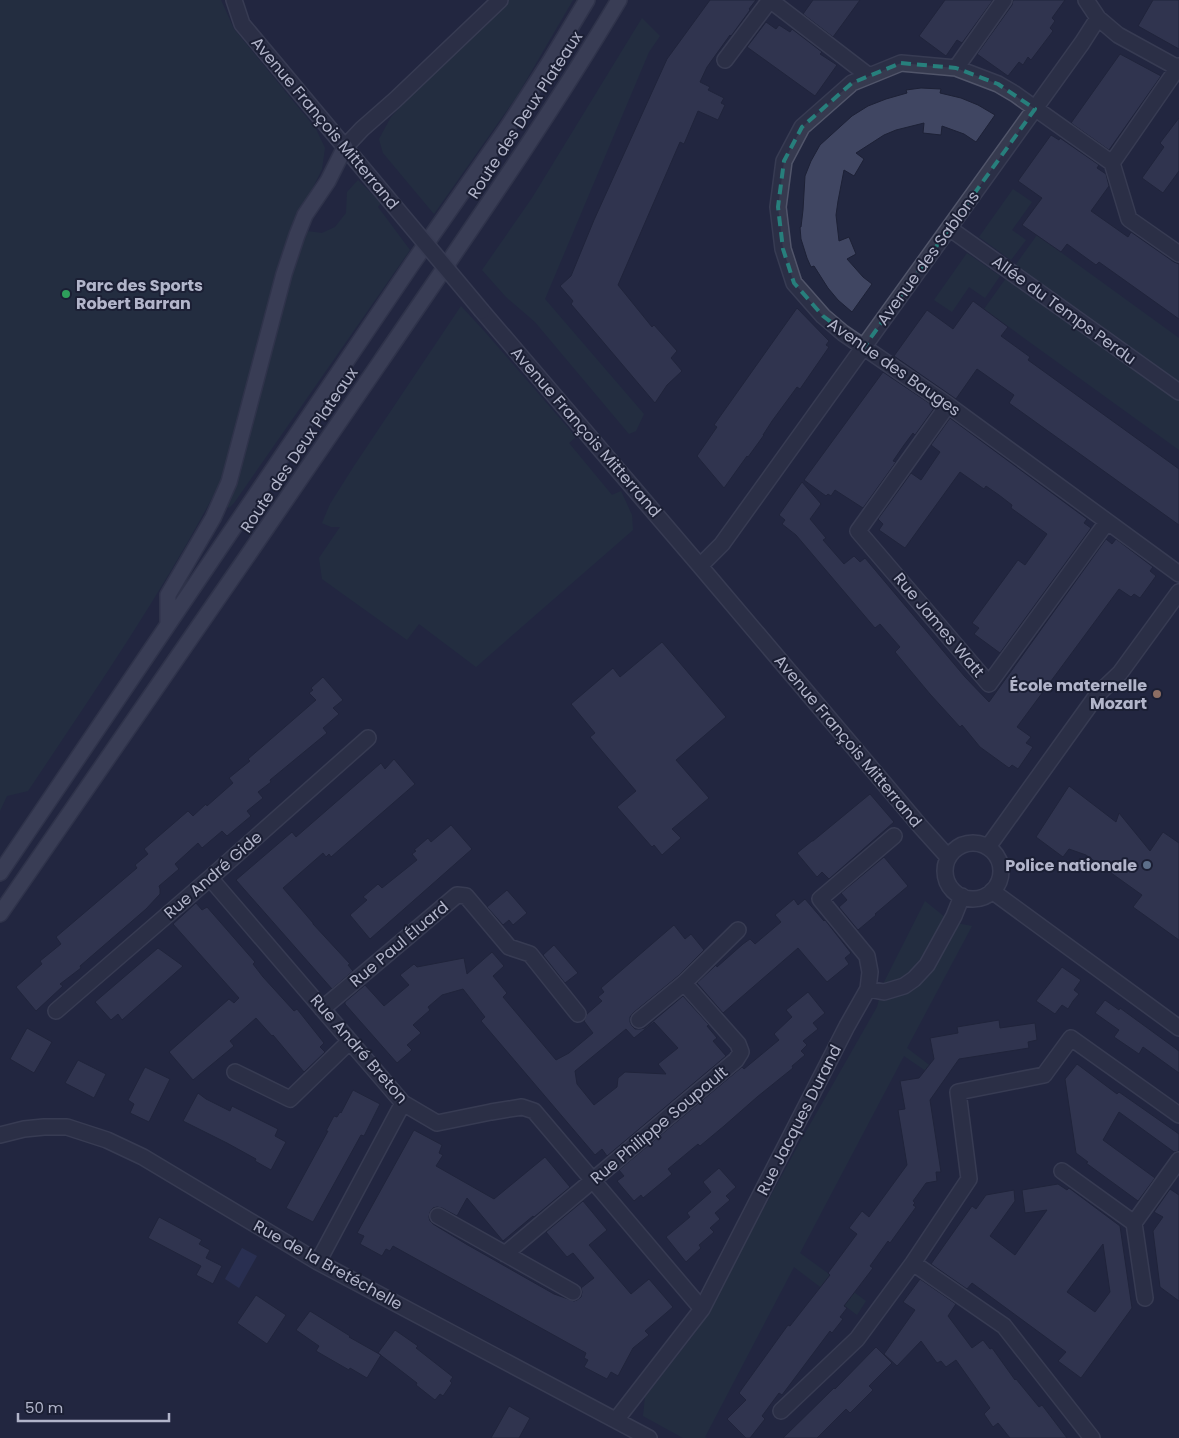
<svg xmlns="http://www.w3.org/2000/svg" width="1179" height="1438" font-family="Poppins,sans-serif">
<style>
.green{fill:#243641}
.water{fill:#323b67}
.building{fill:#404662;stroke:#1d2136;fill-rule:evenodd}
.lines{fill:none;stroke-linecap:round;stroke-linejoin:round}
.minor-casing{stroke:#51556a;stroke-width:18}
.major-casing{stroke:#3f4358;stroke-width:18}
.minor{stroke:#363a4f;stroke-width:15}
.major{stroke:#545970;stroke-width:15}
.minor-bridge-casing{stroke:#51556a;stroke-width:18;stroke-linecap:butt}
.minor-bridge{stroke:#363a4f;stroke-width:15}
.marked{fill:none;stroke:#277f7c;stroke-width:4;stroke-dasharray:10 6;stroke-linejoin:round}
.leisure-dot{fill:#2e9e5b;stroke:#1b1f34;stroke-width:2}
.education-dot{fill:#8d6e63;stroke:#1b1f34;stroke-width:2}
.service-dot{fill:#5c6f8a;stroke:#1b1f34;stroke-width:2}
.labels{text-anchor:middle;dominant-baseline:central;stroke-width:4;stroke-linejoin:round;paint-order:stroke}
.street-label{font-size:16px;fill:#b2b5ca;stroke:#1b1f34}
.poi-label{font-size:16px;font-weight:bold;fill:#b2b5ca;stroke:#1b1f34;text-anchor:end}
</style>
<rect width="100%" height="100%" fill="#222740"/>
<path class="green" d="M0,0H221L234,29L316,129L325,148L322,169L303,208L222,479C166,588 96,689 28,791L7,796L0,811Z
M508,0H573L517,96L434,214L383,153L379,139L391,117L408,99Z
M642,18L660,36L649,52L545,299L644,414L636,431L629,434L535,322L506,297L482,270L532,198Z
M358,180L381,203L378,207L410,250L234,503L229,508L227,506L236,485L246,447L270,355L284,294L307,231L322,233L335,227L346,213L347,192Z
M1013,189L1032,202L1012,230L1026,240L1011,260L979,237Z
M1037,235L1179,338V450L984,309Z
M967,253L1000,276L985,298L969,287L952,312L934,300Z
M461,306L485,332L576,437L569,443L612,495L621,491L632,515L633,530L476,667L419,624L407,640L322,579L319,558L340,527H331L322,523L330,504L354,466Z
M925,901L951,922L972,926L907,1048L945,1077L942,1082L904,1056L800,1253L866,1301L857,1315L794,1267L705,1437L707,1438H683L643,1416L645,1397L695,1333L769,1199L800,1142L877,1007L883,984Z"/>
<path class="water" d="M242,1248L257,1256L239,1288L225,1279Z"/>
<path class="building" d="M710,0H756L749,9L750,10L731,36L730,35L707,67L700,82L710,87L708,90L724,98L721,103L725,105L718,120L698,111L684,144L680,142L618,285L652,327L654,325L677,351L671,358L682,371L667,385L655,403L571,304L573,301L560,286L571,276L594,220L667,59Z
M813,0H860L833,37L803,14Z
M945,0H993L962,43L957,40L946,56L919,36Z
M1013,0H1065L1052,18L1055,21L1050,28L1053,31L1031,60L1028,57L1023,65L1019,62L1008,76L977,54L1012,5Z
M1153,0H1179V49L1138,26Z
M766,22L776,29L779,25L790,32L792,29L822,52L820,54L837,65L815,96L747,47Z
M1120,54L1161,76L1109,150L1071,123Z
M921,88L941,89L940,93L961,98L978,105L995,115L976,142L964,134L942,126L941,135L923,133L924,123L896,130L884,135L856,153L864,159L854,176L844,170L838,201L836,215L839,241L849,237L856,254L847,259L863,277L872,284L852,312L838,300L828,288L814,266L811,267L807,258L801,239L800,227H801L803,210L805,176L811,161L820,145L852,116L868,106L886,99L907,93L906,90Z
M1179,118V171L1163,193L1142,178L1164,147L1160,143Z
M1051,135L1059,140L1060,138L1099,165L1097,168L1106,174L1109,186L1091,211L1128,237L1131,232L1174,262L1179,264V319L1099,262L1096,265L1067,244L1061,252L1022,225L1042,198L1018,181Z
M973,301L1008,327L1001,336L1030,357L1028,360L1179,469V525L1009,403L1014,395L977,369L956,399L894,356L927,310L953,329Z
M797,308L829,341L826,345L829,347L800,389L797,387L772,421L763,435H764L748,457L747,456L724,488L697,456L717,427L714,425Z
M883,372L935,407L915,435L913,433L904,445L893,461L896,462L863,508L835,490L831,496L828,494L826,496L804,480Z
M950,418L1087,519L1084,523L1091,528L1000,653L974,634L979,628L972,623L1018,560L1025,565L1047,534L1011,508L1012,505L999,495L986,486L984,489L960,472L905,548L879,530L883,524L878,519L911,473L921,480L940,452L931,445Z
M802,482L821,504L810,519L826,538L823,540L844,564L854,556L860,562L865,558L965,677L989,702L1106,539L1112,544L1116,539L1153,567L1150,571L1156,576L1140,598L1134,594L1131,597L1119,589L1017,727L1031,737L1026,743L1033,747L1018,769L1012,765L1009,768L980,747L962,725L960,727L930,694L895,652L900,647L880,624L875,628L796,535L782,524L785,520L779,515Z
M662,642L726,717L676,760L709,798L672,829L681,838L662,855L654,845L652,847L617,807L636,791L590,737L595,733L571,704L613,668L620,677Z
M323,677L343,700L333,708L339,714L323,728L327,733L270,780L271,782L258,792L263,798L247,811L251,816L227,836L222,831L202,848L198,843L175,864L179,869L159,886L160,889V894L146,909L80,966L81,968L60,984L63,986L36,1011L16,987L42,964L40,961L61,944L56,937L137,868L135,865L148,854L144,849L188,811L193,816L206,804L207,806L233,783L229,778L250,761L248,759L316,700L309,693L313,690L311,688Z
M394,759L415,784L331,857L329,854L326,857L323,853L283,888L313,923V924L350,964L348,965L353,971L332,989L236,880L292,832L296,837L381,763L385,769Z
M1069,786L1116,822L1119,813L1150,851L1163,832L1179,843V940L1133,907L1142,895L1086,855L1069,849L1063,857L1036,837Z
M870,794L894,822L829,879L822,872L817,877L797,853L812,841H813Z
M451,825L472,849L370,939L350,915L367,900L363,897L378,884L382,888L417,860L412,854L416,851L414,850L428,838L431,842Z
M884,857L908,886L875,914L876,915L858,930L839,907L847,900L841,893Z
M507,890L527,913L513,925L509,920L503,925L487,907Z
M794,899L798,905L805,899L824,921L825,920L851,953L845,958L849,964L827,982L798,948L723,1013L697,983L716,965L717,967L743,944L750,939L755,944L781,922L775,915Z
M196,903L202,910L207,907L255,962L253,964L263,977L294,1011L297,1009L324,1043L320,1047L325,1052L304,1072L273,1035L272,1036L256,1018L230,1041L234,1046L193,1080L169,1052L229,999L234,1003L239,998L173,924Z
M674,925L685,939L691,934L704,950L678,976L633,1013L630,1017V1022L632,1026L635,1029H640L645,1028L683,996L709,1025L707,1026L717,1038L713,1041L726,1056L607,1156L602,1149L595,1155L590,1149L481,1021L485,1017L463,989L442,995L428,1007L430,1010L413,1025L421,1033L407,1045L412,1050L397,1063L345,1004V1002L365,985L384,1006L409,985L400,975L414,964L417,967L464,958L467,974L492,952L504,966L493,976L507,993L503,997L556,1060L569,1053L593,1033L584,1021L587,1014L602,1001L598,997L604,992L601,988ZM654,1022L678,1048L658,1064L666,1074L625,1072L618,1078L617,1087L594,1105L577,1084L575,1071L626,1029L634,1038Z
M554,945L578,973L565,983L543,955Z
M158,948L183,966L122,1020L118,1014L111,1020L95,1002Z
M1062,967L1081,980L1074,990L1079,994L1073,1001L1068,1009L1062,1005L1055,1014L1036,1001Z
M808,992L825,1013L813,1023L818,1029L803,1041L807,1045L801,1051L805,1055L792,1066L793,1068L757,1097L724,1126L700,1146L698,1144L668,1169L672,1174L643,1198L641,1195L634,1201L617,1181L624,1176L619,1170L742,1067L744,1069L779,1040L774,1034L792,1017L786,1010Z
M1105,1000L1119,1010L1120,1008L1179,1051V1073L1143,1047L1139,1054L1114,1037L1119,1030L1095,1013Z
M999,1020L1000,1028L1035,1023L1037,1040L1028,1042L1029,1048L959,1059L930,1100L941,1172H936L937,1181L926,1183L913,1201L915,1203L913,1205L916,1207L890,1243L888,1241L870,1266L873,1268L844,1306L847,1308L840,1317L843,1319L832,1333L830,1331L782,1395L779,1393L762,1416L765,1419L750,1438H746L727,1419L746,1400L739,1393L788,1325L790,1326L830,1275L828,1273L857,1234L849,1228L862,1211L869,1217L907,1165L898,1110L905,1109L900,1081L919,1078L934,1059L930,1038L958,1033L957,1027Z
M27,1028L52,1042L34,1073L10,1059Z
M78,1060L106,1074L94,1098L65,1083Z
M1077,1064L1117,1094L1119,1092L1179,1134V1151L1174,1152L1119,1112L1103,1140L1155,1178L1138,1201L1086,1163L1088,1162L1076,1153L1065,1079Z
M145,1067L170,1079L149,1122L130,1113L134,1104L128,1100Z
M353,1090L380,1104L364,1136L361,1135L313,1222L286,1208L328,1131H326L334,1116L337,1117L340,1112L341,1113Z
M198,1093L206,1099L230,1111L232,1106L278,1129L275,1136L286,1142L271,1170L255,1161L256,1159L227,1143L183,1121Z
M414,1130L442,1145L439,1153L443,1155L436,1166L494,1199L545,1157L570,1187L534,1217L533,1216L503,1241L467,1198L457,1216L442,1208L437,1207L433,1208L430,1212L429,1217L430,1221L433,1224L466,1244L554,1294L574,1301L577,1300L581,1297L582,1292L581,1288L594,1278L573,1253L567,1257L546,1232L583,1201L607,1230L589,1245L631,1294L649,1279L673,1307L645,1331L649,1335L633,1348L618,1376L611,1372L607,1379L584,1367L588,1360L584,1358L586,1353L393,1246L390,1251L386,1249L382,1256L360,1244L364,1236L357,1233Z
M719,1168L736,1187L726,1196L730,1200L715,1213L720,1219L710,1228L714,1232L699,1245L701,1248L686,1262L666,1237L690,1217L687,1213L711,1192L703,1182Z
M1058,1184L1067,1190L1069,1188L1120,1226L1132,1308L1081,1378L1058,1361L1066,1352L972,1283L967,1289L931,1264L972,1206L976,1209L986,1195L1014,1190L1015,1201L990,1236L1015,1255L1047,1210L1025,1213L1022,1190ZM1103,1244L1110,1292L1095,1312L1067,1292Z
M1170,1189L1179,1195V1301L1160,1287L1153,1231L1163,1217L1154,1212Z
M159,1217L202,1240L199,1244L210,1250L206,1258L222,1266L213,1284L196,1275L201,1266L148,1238Z
M920,1279L956,1304L948,1316L972,1348L983,1340L990,1349L992,1348L1015,1380L1016,1379L1039,1407L1042,1405L1067,1438H1010L998,1423L993,1427L984,1414L990,1408L956,1360L946,1367L941,1361L937,1363L921,1341L897,1366L884,1354L915,1310L903,1302Z
M256,1295L286,1315L267,1344L237,1323Z
M310,1311L350,1336L349,1337L381,1355L367,1378L350,1368L349,1370L316,1351L319,1346L296,1330Z
M395,1330L418,1346L416,1348L453,1377L450,1381L452,1383L443,1396L440,1394L435,1400L416,1385L417,1383L378,1353Z
M876,1347L892,1363L869,1386L873,1390L850,1413L846,1409L817,1438H783L834,1388L835,1389Z
M509,1406L530,1418L519,1438H491Z"/>
<g class="lines">
<g class="minor-casing">
<path id="minor" d="M234,0L242,24L385,195
M770,0L869,76
M1086,0L1098,18L1118,35L1178,68
M725,60L770,0
M956,68L1004,0
M345,147L362,129L395,100L500,0
M1112,163L1179,66
M949,228L1179,392
M1179,254L1129,219L1112,163L1015,94L998,84L956,68L901,63L852,83L802,127L784,161L778,207L783,249L794,283L823,316L843,333L948,405L1179,574
M482,311L700,566L921,827L948,857
M948,405L858,531L989,684L1107,522
M700,566L722,544L1082,43L1098,18
M945 871a28 28 0 1 1 56 0a28 28 0 1 1-56 0Z
M988,847L1097,695L1120,673L1179,592
M210,878L403,1103L437,1123L491,1112L522,1107L534,1111L702,1309
M992,891L1179,1028
M868,989L884,992L904,986L914,979L927,965L954,916L962,896
M322,1009L457,895L466,896L509,947L530,954L578,1014
M56,1011L210,878L368,738
M639,1020L684,983L738,930
M235,1072L290,1099L350,1041
M0,1135L24,1129L44,1127H67L107,1140L143,1157L318,1262L649,1438
M1062,1171L1134,1223L1145,1298
M438,1216L573,1292
M1134,1223L1179,1160
M505,1254L736,1060L741,1052L738,1044L684,983
M318,1262L403,1103
M913,1263L1004,1326L1092,1438
M781,1411L857,1339L913,1263L969,1179L958,1092L1044,1075L1071,1038L1179,1115
M616,1420L702,1309L847,1026L868,989L870,972L867,956L820,899L894,836"/>
</g>
<g class="major-casing">
<path id="major" d="M168,624V595L213,518L229,482L284,274L297,235L305,215L328,181L345,147
M0,873L412,264L507,128L549,63L587,0
M0,914C127,730 255,546 381,361C462,242 545,124 619,0"/>
</g>
<use href="#minor" class="minor"/>
<use href="#major" class="major"/>
<g class="minor-bridge-casing">
<path id="minor-bridge" d="M385,195L482,311"/>
</g>
<use href="#minor-bridge" class="minor-bridge"/>
</g>
<path d="M0 0H1179V1438H0ZM901,63L956,68L998,84L1035,109L864,347L823,316L794,283L783,249L778,207L784,161L802,127L852,83Z" fill="#222740" fill-opacity=".55" fill-rule="evenodd"/>
<path class="marked" d="M901,63L956,68L998,84L1035,109L864,347L823,316L794,283L783,249L778,207L784,161L802,127L852,83Z"/>
<circle class="leisure-dot" cx="66" cy="294" r="5"/>
<circle class="education-dot" cx="1157" cy="694" r="5"/>
<circle class="service-dot" cx="1147" cy="865" r="5"/>
<g class="labels">
<g class="street-label">
<text transform="translate(525 115) rotate(-57)">Route des Deux Plateaux</text>
<text transform="translate(325 123) rotate(50)">Avenue François Mitterrand</text>
<text transform="translate(928 258) rotate(-54)">Avenue des Sablons</text>
<text transform="translate(1064 310) rotate(36)">Allée du Temps Perdu</text>
<text transform="translate(894 367) rotate(35)">Avenue des Bauges</text>
<text transform="translate(586 432) rotate(49)">Avenue François Mitterrand</text>
<text transform="translate(299 450) rotate(-56)">Route des Deux Plateaux</text>
<text transform="translate(939 625) rotate(50)">Rue James Watt</text>
<text transform="translate(848 741) rotate(50)">Avenue François Mitterrand</text>
<text transform="translate(213 875) rotate(-41)">Rue André Gide</text>
<text transform="translate(399 944) rotate(-40)">Rue Paul Éluard</text>
<text transform="translate(359 1049) rotate(49)">Rue André Breton</text>
<text transform="translate(799 1120) rotate(-63)">Rue Jacques Durand</text>
<text transform="translate(659 1125) rotate(-40)">Rue Philippe Soupault</text>
<text transform="translate(328 1265) rotate(29)">Rue de la Bretéchelle</text>
</g>
<g class="poi-label">
<text x="76" y="285" text-anchor="start">Parc des Sports<tspan x="76" dy="18">Robert Barran</tspan></text>
<text x="1147" y="685">École maternelle<tspan x="1147" dy="18">Mozart</tspan></text>
<text x="1137" y="865">Police nationale</text>
</g>
</g>
<path d="M18 1413v8h151v-8" fill="none" stroke="#b2b5ca" stroke-width="2.5"/>
<text x="25" y="1413" font-size="15" fill="#b2b5ca" stroke="#1b1f34" stroke-width="4" paint-order="stroke">50 m</text>
</svg>
